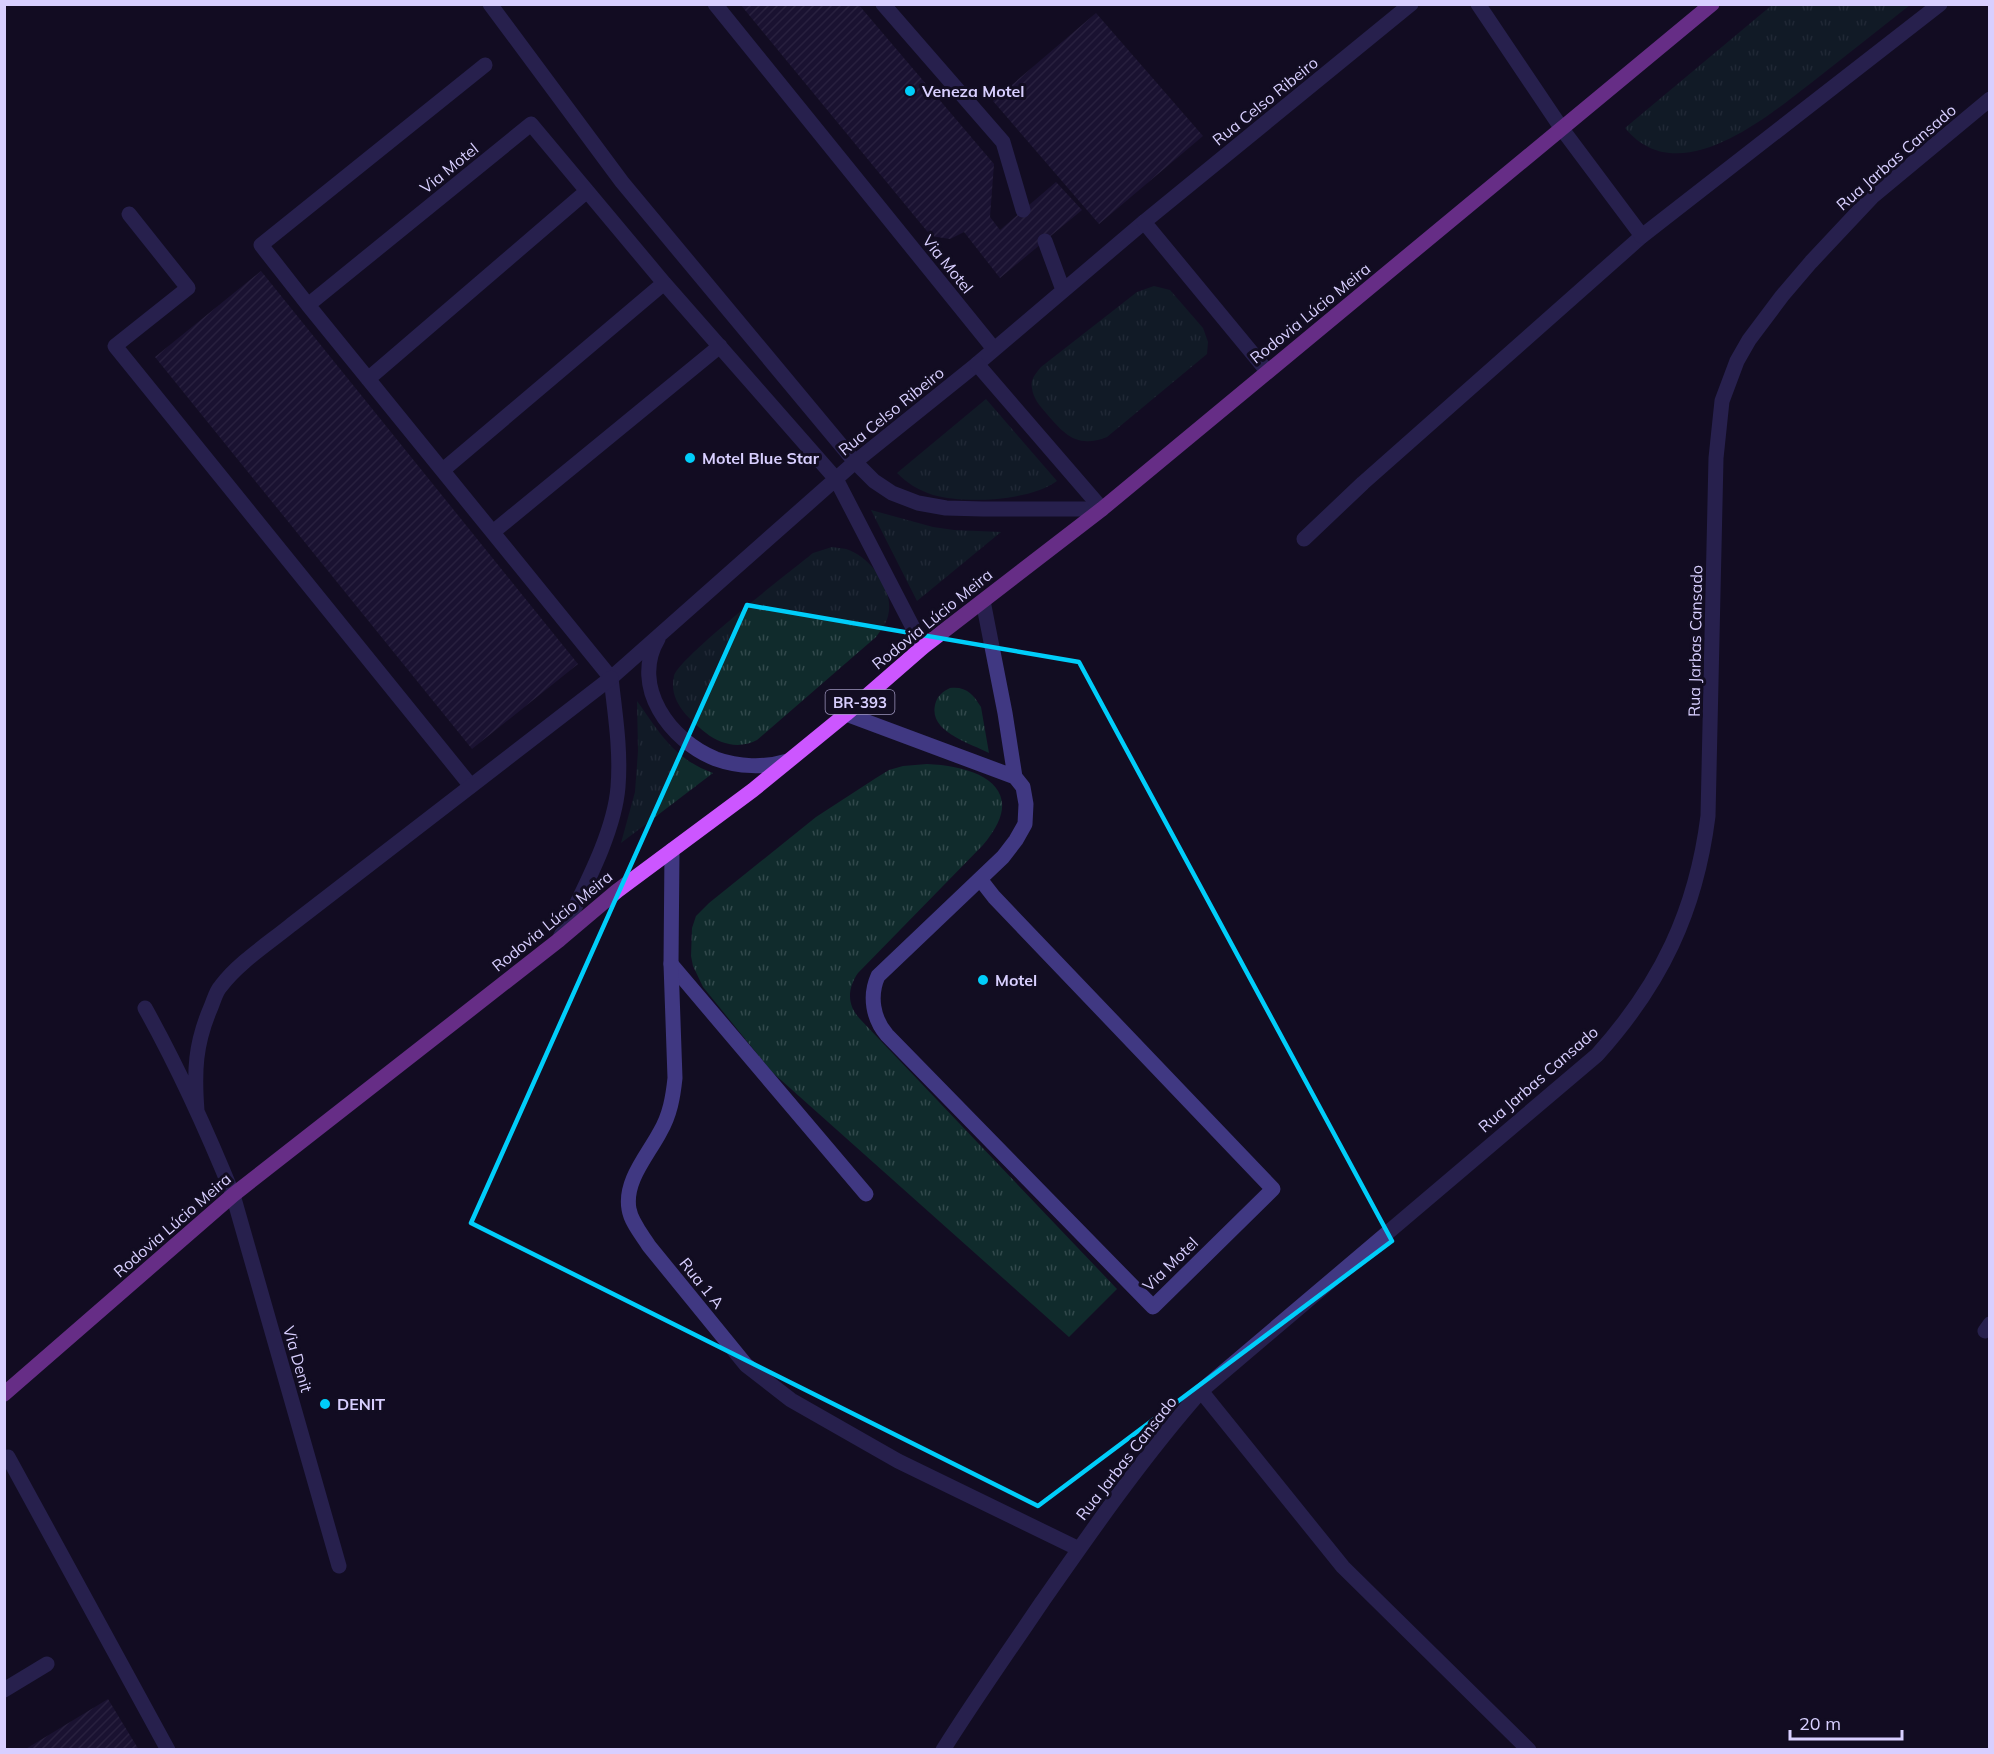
<svg xmlns="http://www.w3.org/2000/svg" width="1994" height="1754" font-family="Mulish,sans-serif">
<style>
.grass{fill:url(#grass-tufts)}
.building{fill:url(#building-hatch)}
.lines{fill:none;stroke-linecap:round;stroke-linejoin:round}
.lane{stroke:#403882;stroke-width:15}
.street{stroke:#403882;stroke-width:15}
.primary{stroke:#cc56ff;stroke-width:15}
.marked{fill:none;stroke:#00cefa;stroke-width:4.5;stroke-linejoin:round}
.poi-dot{fill:#00cefa;stroke:#120d22;stroke-width:2}
.labels{text-anchor:middle;dominant-baseline:central;stroke-width:6;stroke-linejoin:round;paint-order:stroke}
.shield{fill:#120d22;stroke:#9d95bd;stroke-width:1.5}
.shield-label{font-size:15px;font-weight:bold;fill:#d8cfff}
.poi-label{font-size:16px;font-weight:bold;fill:#d8cfff;stroke:#120d22;text-anchor:start}
.street-label{font-size:16px;fill:#d8cfff;stroke:#120d22}
</style>
<defs>
<pattern id="grass-tufts" width="24" height="20" patternUnits="userSpaceOnUse" patternTransform="scale(1.5)"><rect width="24" height="20" fill="#102b2c"/><path d="M3 7l-1-3M5 7V3M7 7l1-3M15 17l-1-3M17 17v-4M19 17l1-3" fill="none" stroke="#32494c"/></pattern>
<pattern id="building-hatch" width="6" height="6" patternUnits="userSpaceOnUse" patternTransform="scale(1.5)"><rect width="6" height="6" fill="#251944"/><path d="M-1 1l2-2M0 6l6-6M5 7l2-2" fill="none" stroke="#443960"/></pattern>
</defs>
<rect width="100%" height="100%" fill="#120d22"/>
<path class="grass" d="M1772,5H1910C1880,29 1850,52 1820,76C1773,112 1680,195 1625,128Z
M1154,286L1170,290L1203,328L1208,342L1207,354L1107,437C1077,449 1064,434 1046,413C1040,406 1033,398 1032,388C1030,380 1036,373 1041,367L1137,292Z
M986,399L1057,481C1030,501 965,504 933,495C918,490 907,483 897,473Z
M871,510L933,527L954,530L1001,532L917,601Z
M832,547C836,548 842,548 846,549C871,557 895,590 888,616C886,624 881,630 876,637L757,740C740,749 721,745 706,733C689,719 668,701 674,676C679,657 791,571 813,553Z
M950,688C966,686 973,694 981,707L989,753C970,743 929,732 935,705C937,696 942,692 950,688Z
M637,701C660,733 674,759 713,773L621,843L635,792L638,751Z
M927,764C980,766 1031,789 983,845L858,973C847,989 847,1005 860,1019L1117,1289L1069,1337L772,1072L703,987L693,966L691,956L692,928L696,916L709,903L816,817L876,778L889,770L903,766Z"/>
<path class="building" d="M740,4H858L994,164L990,217L1000,230L1056,182L1082,210L1000,278L964,232L950,239L931,236Z
M1096,13L1203,136L1099,224L993,101Z
M261,271L578,664L472,749L155,357Z
M108,1699L139,1750H24Z"/>
<g class="lines">
<path class="lane" d="M490,4L622,182L855,462L874,481L892,493L918,503L946,508L983,509H1102
M715,4L994,349
M883,4L1003,142L1023,210
M485,65L261,245L308,305L531,124L664,283L836,479L923,647
M129,214L188,288L115,346L471,786
M1045,241L1063,290
M308,305L611,678
M368,379L587,191
M443,470L664,283
M493,532L720,346
M1304,539L1363,483L1642,236
M658,639C630,686 670,741 716,759C738,767 765,768 788,761
M611,678L855,462L977,364L1144,222
M846,714L1015,777
M980,879L994,897L1273,1189L1153,1307L887,1035C873,1019 869,996 878,976L1003,857L1016,840L1025,824L1026,804L1023,787L1015,777L1005,713L983,601
M559,940C580,895 614,836 618,787C621,750 615,714 611,678
M671,964L866,1194
M233,1195L339,1566
M8,1457L168,1750
M4,1690L47,1664"/>
<path class="street" d="M1478,4L1562,129L1642,236L1940,4
M977,364L1102,509
M1267,371L1144,222L1411,4
M672,850L671,964L675,1078C673,1097 670,1115 660,1132C648,1155 624,1181 629,1209C631,1222 642,1235 649,1246L746,1365L791,1400L898,1461L1079,1549
M145,1008C179,1069 207,1131 233,1195
M197,1111C194,1071 195,1044 211,1007C214,1000 216,991 221,986C238,963 269,943 291,925L611,678
M1985,1331L1990,1324
M1201,1391L1343,1567L1529,1750
M943,1750C975,1699 1009,1651 1042,1602C1093,1529 1143,1457 1201,1391L1597,1055C1661,984 1696,911 1708,816L1716,458L1722,401L1737,361L1749,340L1782,296L1811,262L1872,197L1990,99"/>
<path class="primary" d="M4,1394L233,1195L559,940L617,891L753,790L846,714L923,647L1102,509L1712,4"/>
</g>
<path d="M0 0H1994V1754H0ZM747,605L1079,662L1392,1241L1038,1506L471,1223Z" fill="#120d22" fill-opacity=".55" fill-rule="evenodd"/>
<path class="marked" d="M747,605L1079,662L1392,1241L1038,1506L471,1223Z"/>
<g class="poi-dot">
<circle cx="910" cy="91" r="6"/>
<circle cx="690" cy="458" r="6"/>
<circle cx="983" cy="980" r="6"/>
<circle cx="325" cy="1404" r="6"/>
</g>
<g class="labels">
<rect class="shield" x="825.5" y="690" width="69" height="24" rx="4.5"/>
<g class="shield-label">
<text x="860" y="702">BR-393</text>
</g>
<g class="poi-label">
<text x="922" y="91">Veneza Motel</text>
<text x="702" y="458">Motel Blue Star</text>
<text x="995" y="980">Motel</text>
<text x="337" y="1404">DENIT</text>
</g>
<g class="street-label">
<text transform="translate(1265 101) rotate(-39)">Rua Celso Ribeiro</text>
<text transform="translate(1896 157) rotate(-41)">Rua Jarbas Cansado</text>
<text transform="translate(449 168) rotate(-39)">Via Motel</text>
<text transform="translate(948 264) rotate(51)">Via Motel</text>
<text transform="translate(1310 313) rotate(-39)">Rodovia Lúcio Meira</text>
<text transform="translate(891 411) rotate(-39)">Rua Celso Ribeiro</text>
<text transform="translate(932 619) rotate(-39)">Rodovia Lúcio Meira</text>
<text transform="translate(1695 641) rotate(-89)">Rua Jarbas Cansado</text>
<text transform="translate(552 921) rotate(-39)">Rodovia Lúcio Meira</text>
<text transform="translate(1538 1079) rotate(-41)">Rua Jarbas Cansado</text>
<text transform="translate(172 1225) rotate(-41)">Rodovia Lúcio Meira</text>
<text transform="translate(1170 1264) rotate(-44)">Via Motel</text>
<text transform="translate(702 1283) rotate(51)">Rua 1 A</text>
<text transform="translate(298 1359) rotate(74)">Via Denit</text>
<text transform="translate(1126 1458) rotate(-52)">Rua Jarbas Cansado</text>
</g>
</g>
<rect width="1994" height="1754" fill="none" stroke="#d8cfff" stroke-width="12"/>
<path d="M1790 1730v9h112v-9" fill="none" stroke="#d8cfff" stroke-width="3"/>
<text x="1799" y="1730" font-size="18" fill="#d8cfff" stroke="#120d22" stroke-width="4.5" paint-order="stroke">20 m</text>
</svg>
